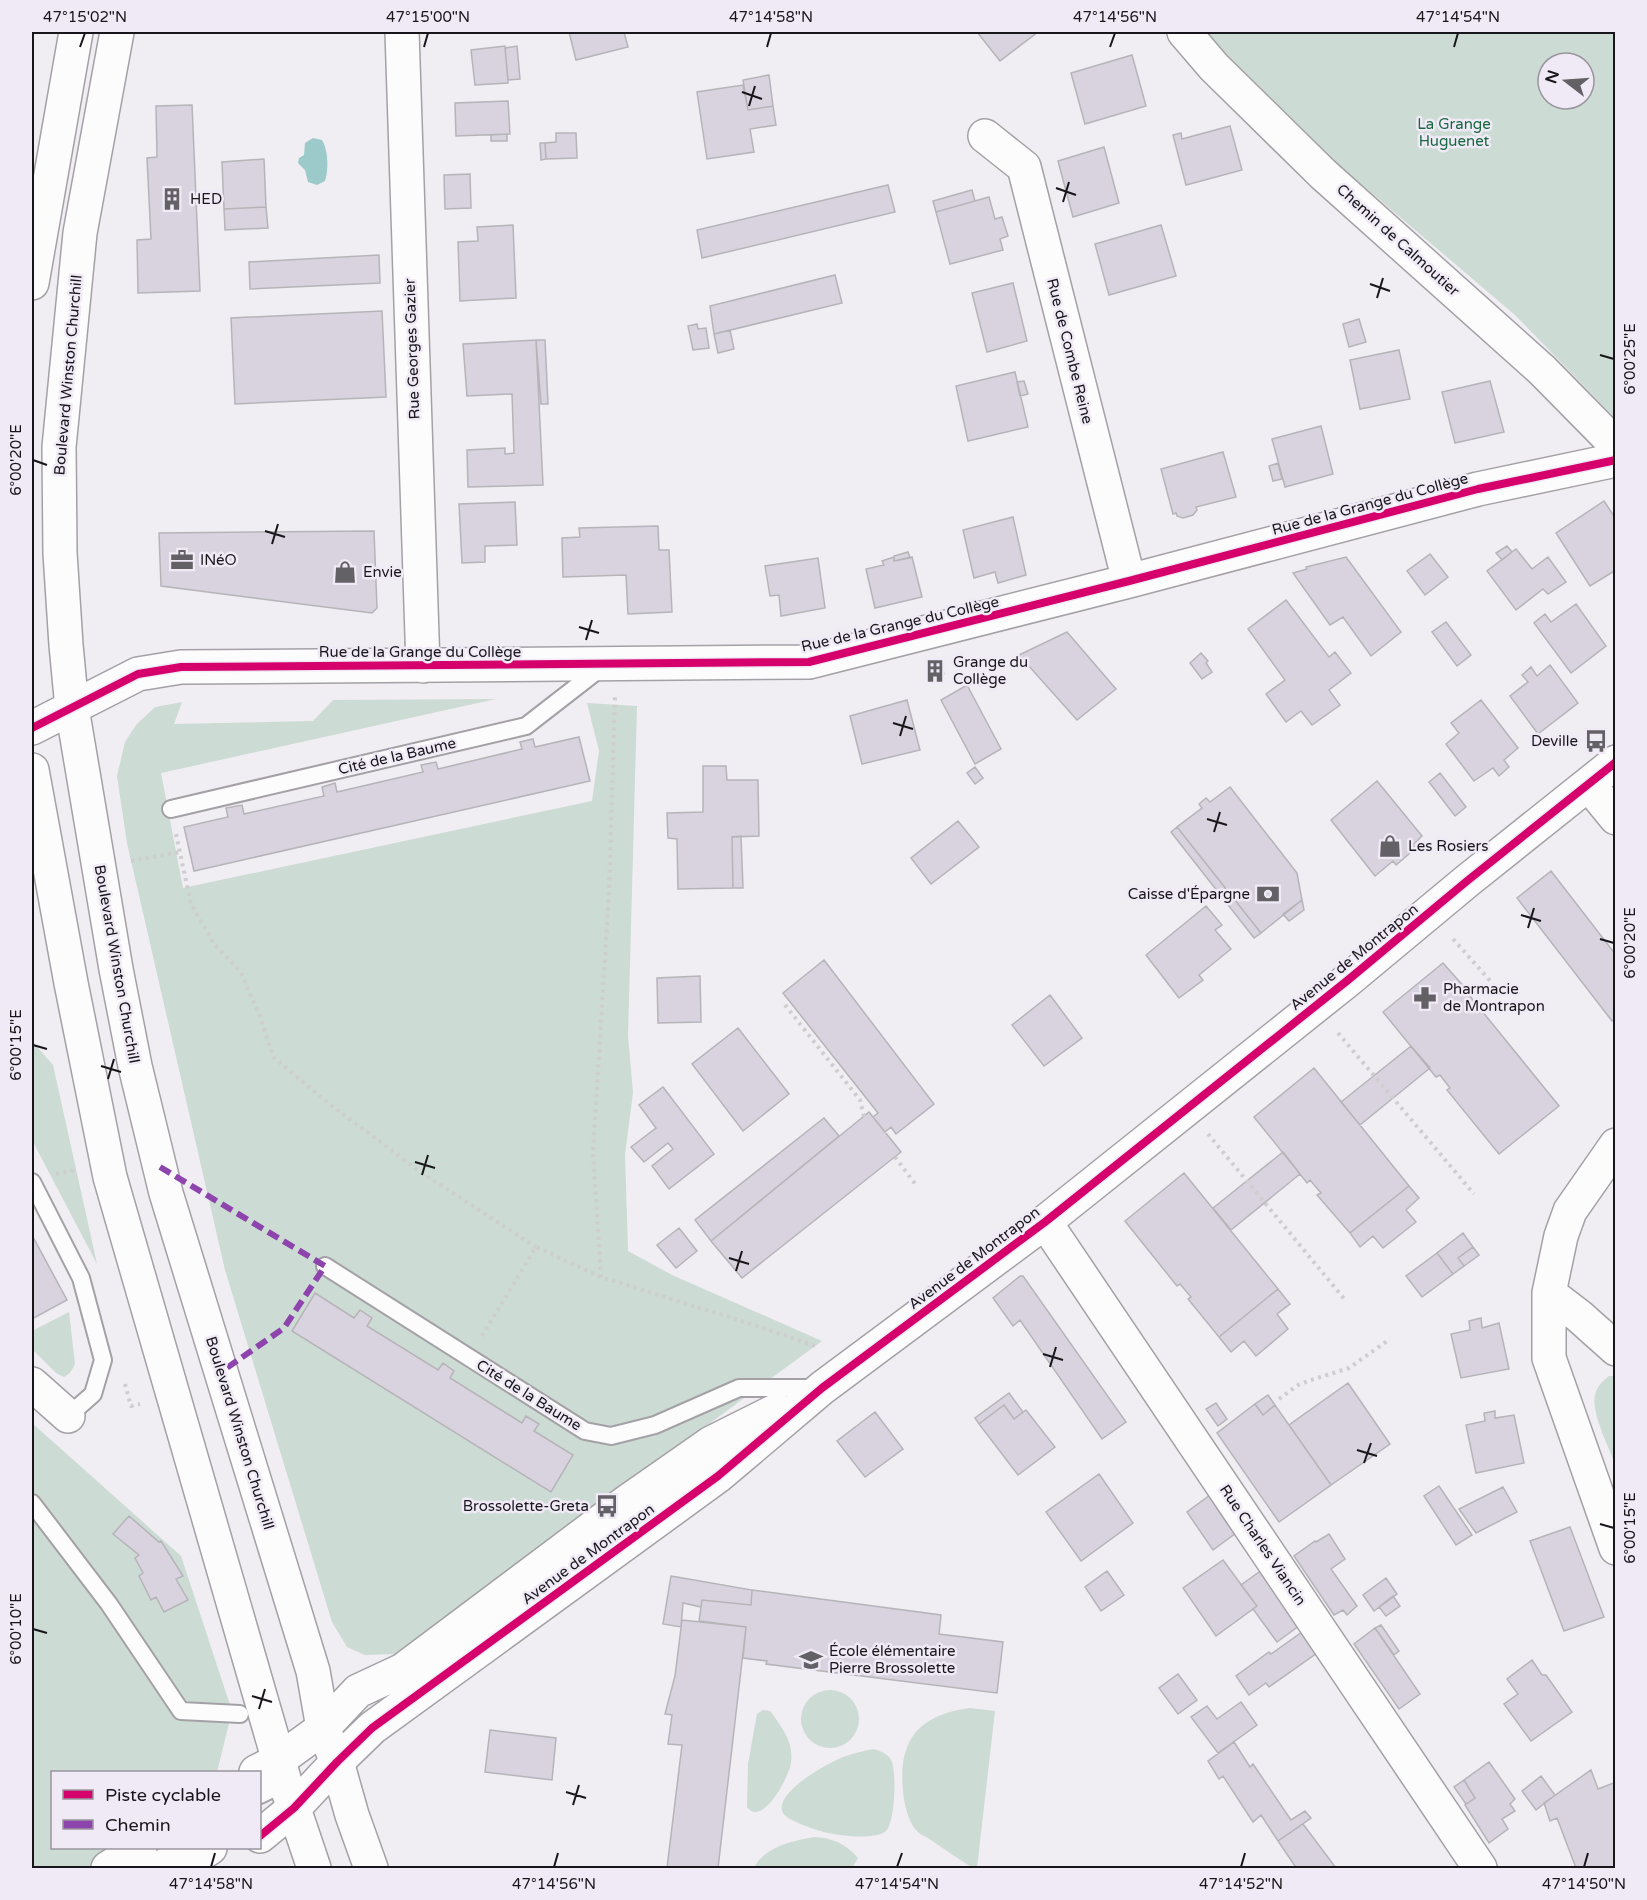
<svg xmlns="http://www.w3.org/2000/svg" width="1647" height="1900" font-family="'Varela Round',sans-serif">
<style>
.green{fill:#ccdbd3;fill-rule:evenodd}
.water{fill:#9cc9ca}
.building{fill:#d8d3de;stroke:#b6b4b9;stroke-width:1.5}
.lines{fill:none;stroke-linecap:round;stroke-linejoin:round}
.lane-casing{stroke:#a4a1a6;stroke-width:20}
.street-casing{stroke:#a4a1a6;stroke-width:36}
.secondary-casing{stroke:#a4a1a6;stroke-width:36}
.primary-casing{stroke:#a4a1a6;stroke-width:36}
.path{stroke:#cecdcf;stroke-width:4;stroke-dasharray:3 4.5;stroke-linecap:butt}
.lane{stroke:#fdfcfd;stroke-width:16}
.street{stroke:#fdfcfd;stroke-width:33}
.secondary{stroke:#fdfcfd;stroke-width:33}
.primary{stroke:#fdfcfd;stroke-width:33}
.quiet{stroke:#8e44ad;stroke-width:6;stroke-dasharray:12 6;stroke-linecap:butt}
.cycleway-casing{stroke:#f0eaf6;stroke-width:11}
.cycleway{stroke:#d6006c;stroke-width:8}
.ticks{fill:none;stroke:#18161a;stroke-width:2}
.labels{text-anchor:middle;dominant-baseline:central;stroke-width:5;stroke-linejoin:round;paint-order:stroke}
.park-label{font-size:15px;fill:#186741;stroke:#f0eaf6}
.poi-label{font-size:15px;fill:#18161a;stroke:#f0eaf6;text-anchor:start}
.street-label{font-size:15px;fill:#18161a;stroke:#f0eaf6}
.neatline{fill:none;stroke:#18161a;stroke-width:2}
.ticks-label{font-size:15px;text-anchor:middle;fill:#18161a}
</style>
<rect width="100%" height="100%" fill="#f0edf3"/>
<path class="green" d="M1205,32H1615V418L1515,315L1314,144L1227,61ZM1548,63H1584V99H1548Z
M496,699L161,773L183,888L592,801L599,751L587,703L637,706L628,1036L633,1093L625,1154L628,1251L672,1275L822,1341L396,1654L365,1655L347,1647L332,1622L225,1270L127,843L117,776L125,742L136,725L155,707L182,702L174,724L313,721L333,700Z
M32,1041L53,1065L97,1264L32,1140Z
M69,1312L75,1364L70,1373L64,1377L56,1373L32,1349V1331Z
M1609,1376H1615V1464C1609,1447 1591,1413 1595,1395C1597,1386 1603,1381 1609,1376Z
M32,1423L181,1556L232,1711L217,1772H52V1848H125L93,1868H32Z
M801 1719a29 29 0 1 1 58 0a29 29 0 1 1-58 0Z
M970,1708L995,1711L977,1868H973C959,1859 945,1850 931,1840C927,1837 919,1834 916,1830C908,1821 904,1803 903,1791C898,1739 919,1715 970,1708Z
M763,1710L770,1711C781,1726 794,1742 791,1762C790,1776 762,1828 747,1807L748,1764L757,1714Z
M873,1749C880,1751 887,1753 891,1760C897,1771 895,1823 886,1831C876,1840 841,1836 828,1833C819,1831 787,1821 783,1813C772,1793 831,1761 846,1756C854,1753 864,1751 873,1749Z
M814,1837C832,1838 845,1843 858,1858L852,1868H754C764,1847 792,1841 814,1837Z"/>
<path class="water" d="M313,138L322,140C328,149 329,170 325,181L317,185L308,182L305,170L298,163L299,158L304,155L305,143Z"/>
<path class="building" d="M569,32H624L628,47L576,60Z
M977,32H1038L1000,61Z
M505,46L508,83L475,85L471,50Z
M517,46L520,79L508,80L505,48Z
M1132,55L1146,106L1085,124L1071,73Z
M769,75L773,106L748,110L743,80Z
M743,85L748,110L773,106L776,125L750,129L754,152L707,159L697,92Z
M508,101L510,134L456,136L455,103Z
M192,105L200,291L138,293L137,240L151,239L147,158L157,157L156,106Z
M1230,126L1242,170L1186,185L1173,135L1181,133L1182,139Z
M556,133H576L577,158L546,159L545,143L556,142Z
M507,134V141H491V135Z
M540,143H545L546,159L541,160Z
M1104,147L1119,203L1073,217L1058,161Z
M264,159L266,207L224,209L222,162Z
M470,174L471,208L445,209L444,175Z
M888,185L895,212L702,258L697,230Z
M972,190L975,201L936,212L933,201Z
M989,197L995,219L1002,217L1008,236L1000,239L1003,250L950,264L936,212Z
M266,207L268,228L225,230L224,209Z
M513,225L516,298L460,301L458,242L478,241L477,227Z
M1161,225L1176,276L1109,295L1095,244Z
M379,255L380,283L250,289L249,262Z
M835,275L842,303L714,334L710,306Z
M1013,283L1027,341L987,352L972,293Z
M382,311L386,397L235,404L231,318Z
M1359,319L1366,342L1349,347L1343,324Z
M697,324L698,329L706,328L709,348L693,350L688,326Z
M730,330L734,349L718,353L714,334Z
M536,340L543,485L468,487L467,450L505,448V454L514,453L512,394L467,396L463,344Z
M536,340H545L548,404H541Z
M1399,350L1410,399L1360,409L1350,360Z
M1015,372L1028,427L968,441L956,386Z
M1024,381L1028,394L1020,396L1017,382Z
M1490,381L1504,432L1455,443L1442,392Z
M1321,426L1333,474L1285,487L1272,439Z
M1223,452L1236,497L1196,507L1197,510L1193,515L1183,518L1177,516L1176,513L1173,514L1161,469Z
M1278,463L1282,479L1273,481L1269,466Z
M1604,501L1616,519V570L1590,586L1556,533Z
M515,502L517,545L485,546V562L462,563L459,504Z
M1013,517L1026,575L998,583L995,572L974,578L963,530Z
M658,526L659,550H669L672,612L628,614L626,575L563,577L562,538L580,537L579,528Z
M374,531L377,608L372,613L161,586L159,533Z
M1507,546L1512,552L1502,560L1496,553Z
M1516,549L1532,569L1548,557L1566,582L1548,594L1543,589L1516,610L1487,571Z
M908,552L910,558L894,561V556Z
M1430,554L1448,577L1425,595L1407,571Z
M894,557V561L912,557L922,597L875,608L866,569L884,565L882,561Z
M1346,557L1401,632L1371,656L1343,617L1330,625L1293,573L1307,569L1306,567Z
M818,558L825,608L781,616L779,595L770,596L765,566Z
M1286,600L1329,657L1335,652L1351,673L1329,690L1340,705L1312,725L1301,711L1286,722L1266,694L1285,680L1248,629Z
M1576,604L1606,646L1571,673L1534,623L1545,614L1551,622Z
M1446,622L1471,655L1457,666L1432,632Z
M1067,632L1116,689L1077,720L1019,655Z
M1201,653L1208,661L1206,663L1212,672L1202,679L1190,663Z
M941,663L944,674L930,678L927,667Z
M1550,665L1578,703L1538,734L1510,696L1528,682L1522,675L1531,667L1537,676Z
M967,685L1001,749L975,764L941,700Z
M907,700L920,750L862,764L850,716Z
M1481,700L1518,748L1504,760L1509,767L1499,776L1493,768L1474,781L1446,744L1459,733L1451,723Z
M579,737L590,781L194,871L184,827L228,817L226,808L242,805L244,814L324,796L322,787L335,783L337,792L423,772L421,765L436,762L438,769L522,749L520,742L533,739L535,747Z
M703,766H726L727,780H758L759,836L732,837L733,888L678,889L677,839L668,838L667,813L703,812Z
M975,767L983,778L975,784L967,773Z
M1440,773L1466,807L1455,816L1429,782Z
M1377,781L1422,836L1413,845L1416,848L1396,865L1393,861L1375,876L1331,820Z
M1230,787L1297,873L1302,900L1261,933L1177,827L1202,808L1199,804L1206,798L1210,802Z
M958,821L979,847L931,884L911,858Z
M1177,827L1261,933L1254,938L1171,832Z
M741,836L743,888H733L732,837Z
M1551,871L1616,955V1018L1612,1021L1517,898Z
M1302,900L1304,910L1289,921L1283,914Z
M1206,906L1222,925L1215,930L1231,949L1199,975L1203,980L1179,998L1146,955Z
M824,960L934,1104L896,1134L891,1127L885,1132L873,1117L878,1113L783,993Z
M1443,963L1466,989L1465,990L1559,1106L1499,1154L1447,1090L1450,1088L1440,1075L1436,1077L1383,1012Z
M700,976L701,1022L658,1023L657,978Z
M1050,995L1082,1038L1044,1066L1012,1025Z
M738,1028L789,1094L743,1131L692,1064Z
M1411,1046L1430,1068L1360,1125L1341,1102Z
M1314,1068L1409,1186L1350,1233L1317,1195L1321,1193L1310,1180L1307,1183L1254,1117Z
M663,1087L714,1154L669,1189L652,1166L673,1149L668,1143L644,1162L631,1147L656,1128L639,1105Z
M869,1112L901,1152L742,1278L711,1241Z
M824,1118L839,1136L711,1241L695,1220Z
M1283,1152L1300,1174L1231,1230L1213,1208Z
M1184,1173L1278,1289L1219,1337L1188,1299L1191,1297L1180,1284L1177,1286L1125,1221Z
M1409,1186L1419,1198L1406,1210L1416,1222L1383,1248L1373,1236L1360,1247L1350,1233Z
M679,1228L697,1251L676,1268L657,1245Z
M1463,1233L1473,1247L1458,1258L1464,1266L1453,1274L1437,1253Z
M32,1235L67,1300L32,1319Z
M1473,1247L1479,1255L1464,1266L1458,1258Z
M1437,1253L1453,1274L1422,1297L1406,1276Z
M1020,1276H1023L1126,1422L1102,1439L1020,1320L1013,1326L993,1298Z
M1278,1289L1290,1304L1277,1314L1288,1329L1256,1356L1244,1341L1231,1352L1219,1337Z
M315,1293L354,1318L360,1310L372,1318L367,1326L438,1370L443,1363L454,1371L450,1378L522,1423L526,1416L539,1424L534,1431L573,1455L551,1492L292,1331Z
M1481,1318L1482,1328L1499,1323L1509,1369L1461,1378L1451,1334L1470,1330L1469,1321Z
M1348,1383L1390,1444L1331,1485L1289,1425Z
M1009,1393L1023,1412L1014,1419L1004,1405L979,1424L975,1418Z
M1268,1395L1275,1405L1263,1415L1255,1404Z
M1216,1403L1227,1419L1218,1426L1206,1409Z
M1255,1404L1263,1415L1275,1405L1331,1485L1279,1522L1217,1433Z
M1004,1405L1014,1419L1026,1410L1055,1447L1018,1475L979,1424Z
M1495,1411V1418L1514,1415L1524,1463L1476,1473L1466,1425L1485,1421L1484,1413Z
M875,1412L903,1449L865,1477L837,1441Z
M1099,1474L1133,1523L1081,1561L1046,1512Z
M1439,1486L1472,1535L1456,1545L1424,1496Z
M1503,1487L1517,1512L1476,1533L1459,1509Z
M1210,1495L1236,1533L1213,1550L1187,1512Z
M129,1516L159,1542L161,1541L183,1576L176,1579L188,1600L164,1612L156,1597L151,1600L139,1576L143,1573L135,1558L139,1555L113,1534Z
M1570,1527L1604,1617L1564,1631L1530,1541Z
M1329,1534L1345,1559L1331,1569L1357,1606L1347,1615L1343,1610L1334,1615L1294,1556L1315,1541L1316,1542Z
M1223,1560L1257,1606L1216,1636L1183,1588Z
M1262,1570L1300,1625L1277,1642L1253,1609L1257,1606L1241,1585Z
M1107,1571L1124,1595L1101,1611L1085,1587Z
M671,1576L752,1590L751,1605L702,1600L701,1607L683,1603L681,1627L663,1624Z
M1386,1578L1397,1594L1374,1611L1363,1595Z
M752,1590L941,1615L939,1634L1003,1642L997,1693L766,1664L767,1661L743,1658L746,1627L699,1621L702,1600L751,1605Z
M1393,1596L1400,1606L1386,1616L1379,1607Z
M682,1620L746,1627L718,1868H667L682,1745L668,1744L672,1715L665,1714L675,1676Z
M1381,1625L1399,1651L1394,1655L1375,1628Z
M1375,1628L1420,1694L1399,1709L1354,1644Z
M1302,1632L1317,1653L1269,1687L1266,1683L1249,1695L1236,1676L1269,1652L1271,1654Z
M1532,1660L1542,1675H1546L1572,1712L1531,1741L1504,1704L1518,1694L1507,1679Z
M1178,1674L1197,1700L1178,1714L1159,1688Z
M1241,1702L1257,1725L1218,1753L1191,1717L1207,1706L1217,1719Z
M490,1730L556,1738L552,1780L485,1772Z
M1234,1742L1250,1767L1253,1764L1291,1820L1305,1811L1311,1818L1278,1841L1261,1815L1253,1822L1223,1776L1219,1779L1208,1761Z
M1489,1762L1515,1799L1510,1804L1515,1811L1502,1819L1508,1829L1489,1843L1465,1805L1475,1798L1464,1780Z
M1591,1770L1598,1789L1616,1782V1868H1576L1557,1818L1550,1821L1544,1803Z
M1541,1776L1555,1795L1536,1810L1522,1791Z
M1464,1780L1475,1798L1466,1804L1454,1787Z
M1303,1824L1336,1868H1292L1295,1866L1278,1841Z"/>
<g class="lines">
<g class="lane-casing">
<path id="lane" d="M171,809L526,726L602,667
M32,1182L81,1278L103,1360L93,1394L68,1416
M325,1266L585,1431L611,1436L655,1425L739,1388H818
M32,1503L109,1604L181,1711L240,1714
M260,1795L291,1780
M144,1868L177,1848"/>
</g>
<g class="street-casing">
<path id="street" d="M402,32L423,666
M1184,32L1214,67L1323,174L1542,370L1616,445
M985,136L1024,167L1129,581
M32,728L138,674L181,667L809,662L1129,581L1478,489L1616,460
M1589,785L1616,818
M1616,1145L1570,1211L1561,1236L1549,1293V1358L1616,1548
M1045,1222L1480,1868
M1549,1293L1579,1316L1616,1349
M32,1384L68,1416"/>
</g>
<g class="secondary-casing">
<path id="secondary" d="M256,1772L279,1760L323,1728L358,1691L403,1670L628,1501L711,1443L777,1410
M260,1836L294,1808L337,1762L372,1728L718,1476L822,1388L1045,1222L1348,980L1467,881L1616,762
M108,1868L140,1848
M178,1868L210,1848"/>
</g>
<g class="primary-casing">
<path id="primary" d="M117,32L80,233L59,447L60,553L66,645L72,708L116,969L135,1066L166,1193L313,1671L323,1728L337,1762L352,1815L371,1868
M32,283L76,32
M32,770L71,983L110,1177L285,1782L314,1868"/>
</g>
<path class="path" d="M176,834L191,904L214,944L240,971L261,1019L273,1057L328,1103L419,1171L536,1247
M131,861L181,852
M1453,939L1493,984
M785,1005L860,1100L864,1117
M1338,1033L1474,1194
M1208,1134L1346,1301
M895,1157L916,1185
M56,1174L72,1171L71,1167
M601,1277L593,1152L609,893L615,696
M482,1336L536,1247L601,1277L754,1325L818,1347
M125,1384L131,1406L140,1404
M1279,1399L1298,1385L1311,1380L1349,1368L1390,1339"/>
<use href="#lane" class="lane"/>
<use href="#street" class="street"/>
<use href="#secondary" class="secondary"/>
<use href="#primary" class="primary"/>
<path class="quiet" d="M160,1167L325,1266L284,1328L221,1372"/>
<g class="cycleway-casing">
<path id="cycleway" d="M32,728L138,674L181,667L809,662L1129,581L1478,489L1616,460
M260,1836L294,1808L337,1762L372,1728L718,1476L822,1388L1045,1222L1348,980L1467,881L1616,762"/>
</g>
<use href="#cycleway" class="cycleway"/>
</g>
<path class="ticks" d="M80,47L85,33M424,47L428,33M767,47L771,33M1110,47L1115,33M1454,47L1458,33M742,92L762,99M749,106L755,86M1056,188L1076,195M1063,202L1069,182M1370,284L1390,291M1377,298L1383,278M1600,355L1614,359M33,460L47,465M265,531L285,537M272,544L278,524M579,627L599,633M586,640L592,620M893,723L913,729M900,736L906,716M1207,819L1227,825M1214,832L1220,812M1521,915L1541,921M1528,928L1534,908M1600,939L1614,943M33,1045L47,1049M101,1066L121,1072M108,1079L114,1059M415,1162L435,1168M422,1175L428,1155M729,1258L749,1264M736,1271L742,1251M1043,1354L1063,1360M1050,1367L1056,1347M1357,1450L1377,1456M1364,1463L1371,1443M1600,1524L1614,1528M33,1629L47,1633M252,1696L272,1702M259,1709L265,1689M566,1792L586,1798M573,1805L579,1785M211,1867L215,1853M554,1867L558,1853M897,1867L902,1853M1241,1867L1245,1853M1584,1867L1588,1853"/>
<defs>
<g id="building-bare" transform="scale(1.8)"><path d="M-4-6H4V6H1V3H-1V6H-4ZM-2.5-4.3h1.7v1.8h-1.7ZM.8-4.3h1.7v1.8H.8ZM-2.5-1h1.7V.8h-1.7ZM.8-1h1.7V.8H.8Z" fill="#646166" stroke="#f0eaf6" stroke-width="2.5" paint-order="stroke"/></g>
<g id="office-bare" transform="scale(1.8)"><path d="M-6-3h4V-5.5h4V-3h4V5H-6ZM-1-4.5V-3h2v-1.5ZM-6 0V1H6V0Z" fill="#646166" stroke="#f0eaf6" stroke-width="2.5" paint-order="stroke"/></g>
<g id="shop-bare" transform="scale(1.8)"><path d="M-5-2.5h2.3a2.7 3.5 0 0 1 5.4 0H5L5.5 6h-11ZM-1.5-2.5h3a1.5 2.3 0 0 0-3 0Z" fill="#646166" stroke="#f0eaf6" stroke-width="2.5" paint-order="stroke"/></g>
<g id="bus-bare" transform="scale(1.8)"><path d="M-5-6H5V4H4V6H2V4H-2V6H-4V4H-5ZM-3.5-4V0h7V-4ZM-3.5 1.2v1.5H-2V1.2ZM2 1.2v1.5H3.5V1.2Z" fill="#646166" stroke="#f0eaf6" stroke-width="2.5" paint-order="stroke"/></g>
<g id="bank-bare" transform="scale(1.8)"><path d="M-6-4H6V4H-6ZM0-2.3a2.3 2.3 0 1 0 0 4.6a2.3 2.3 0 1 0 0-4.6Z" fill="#646166" stroke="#f0eaf6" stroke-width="2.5" paint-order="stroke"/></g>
<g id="pharmacy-bare" transform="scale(1.8)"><path d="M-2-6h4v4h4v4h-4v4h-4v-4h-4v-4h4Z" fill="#646166" stroke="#f0eaf6" stroke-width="2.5" paint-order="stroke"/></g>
<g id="school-bare" transform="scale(1.8)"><path d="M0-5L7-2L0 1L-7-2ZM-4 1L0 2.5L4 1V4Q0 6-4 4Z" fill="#646166" stroke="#f0eaf6" stroke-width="2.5" paint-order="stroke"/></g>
</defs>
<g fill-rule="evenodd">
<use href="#building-bare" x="172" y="199"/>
<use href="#office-bare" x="182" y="560"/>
<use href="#shop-bare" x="345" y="572"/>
<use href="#building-bare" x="935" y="671"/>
<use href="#bus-bare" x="1596" y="741"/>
<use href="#shop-bare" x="1390" y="846"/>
<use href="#bank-bare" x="1268" y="894"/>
<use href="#pharmacy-bare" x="1425" y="998"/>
<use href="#bus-bare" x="607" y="1506"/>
<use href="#school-bare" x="811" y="1660"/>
</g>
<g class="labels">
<g class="park-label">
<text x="1454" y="124">La Grange<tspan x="1454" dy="17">Huguenet</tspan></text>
</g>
<g class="poi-label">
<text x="190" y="199">HED</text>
<text x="200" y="560">INéO</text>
<text x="363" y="572">Envie</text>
<text x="953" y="662">Grange du<tspan x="953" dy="17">Collège</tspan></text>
<text x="1578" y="741" text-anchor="end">Deville</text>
<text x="1408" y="846">Les Rosiers</text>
<text x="1250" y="894" text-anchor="end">Caisse d'Épargne</text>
<text x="1443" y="989">Pharmacie<tspan x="1443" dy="17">de Montrapon</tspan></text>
<text x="589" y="1506" text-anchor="end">Brossolette-Greta</text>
<text x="829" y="1651">École élémentaire<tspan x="829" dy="17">Pierre Brossolette</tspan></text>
</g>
<g class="street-label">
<text transform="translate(1398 240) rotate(42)">Chemin de Calmoutier</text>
<text transform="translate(412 349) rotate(-92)">Rue Georges Gazier</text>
<text transform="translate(1070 351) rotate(76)">Rue de Combe Reine</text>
<text transform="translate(68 375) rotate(-85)">Boulevard Winston Churchill</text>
<text transform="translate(1370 504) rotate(-15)">Rue de la Grange du Collège</text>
<text transform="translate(900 624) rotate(-13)">Rue de la Grange du Collège</text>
<text x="420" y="652">Rue de la Grange du Collège</text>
<text transform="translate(397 756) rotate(-13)">Cité de la Baume</text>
<text transform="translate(1354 957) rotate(-39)">Avenue de Montrapon</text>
<text transform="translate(117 964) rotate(80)">Boulevard Winston Churchill</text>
<text transform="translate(974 1258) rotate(-37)">Avenue de Montrapon</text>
<text transform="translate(529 1395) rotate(32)">Cité de la Baume</text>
<text transform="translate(240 1433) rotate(73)">Boulevard Winston Churchill</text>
<text transform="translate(1263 1545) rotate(56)">Rue Charles Viancin</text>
<text transform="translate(588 1554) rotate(-36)">Avenue de Montrapon</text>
</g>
</g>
<rect width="1647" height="1900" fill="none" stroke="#f0eaf6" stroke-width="66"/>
<rect x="51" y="1771" width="210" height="78" fill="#f0eaf6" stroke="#9a959e" stroke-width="1.5"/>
<rect x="63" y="1790" width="30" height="9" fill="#d6006c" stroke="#9a959e" stroke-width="1.5"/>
<text x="105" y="1801" font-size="18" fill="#18161a">Piste cyclable</text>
<rect x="63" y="1820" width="30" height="9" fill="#8e44ad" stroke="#9a959e" stroke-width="1.5"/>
<text x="105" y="1831" font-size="18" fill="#18161a">Chemin</text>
<g transform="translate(1566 81) rotate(287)"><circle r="28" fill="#f0eaf6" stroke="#9a959e" stroke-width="1.5"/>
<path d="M0-4.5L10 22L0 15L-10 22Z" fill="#646166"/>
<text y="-9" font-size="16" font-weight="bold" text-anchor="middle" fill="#18161a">N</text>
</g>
<rect x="33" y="33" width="1581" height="1834" class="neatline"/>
<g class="ticks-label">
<text x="85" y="22">47°15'02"N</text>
<text x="428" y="22">47°15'00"N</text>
<text x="771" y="22">47°14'58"N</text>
<text x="1115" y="22">47°14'56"N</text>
<text x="1458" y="22">47°14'54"N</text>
<text transform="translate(1630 359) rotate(-90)" y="5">6°00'25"E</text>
<text transform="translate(16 460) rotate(-90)" y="5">6°00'20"E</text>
<text transform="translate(1630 943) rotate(-90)" y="5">6°00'20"E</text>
<text transform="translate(16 1045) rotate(-90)" y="5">6°00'15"E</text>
<text transform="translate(1630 1528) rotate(-90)" y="5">6°00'15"E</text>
<text transform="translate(16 1629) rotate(-90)" y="5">6°00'10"E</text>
<text x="211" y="1889">47°14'58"N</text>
<text x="554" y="1889">47°14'56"N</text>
<text x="897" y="1889">47°14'54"N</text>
<text x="1241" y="1889">47°14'52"N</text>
<text x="1584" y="1889">47°14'50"N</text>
</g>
</svg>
